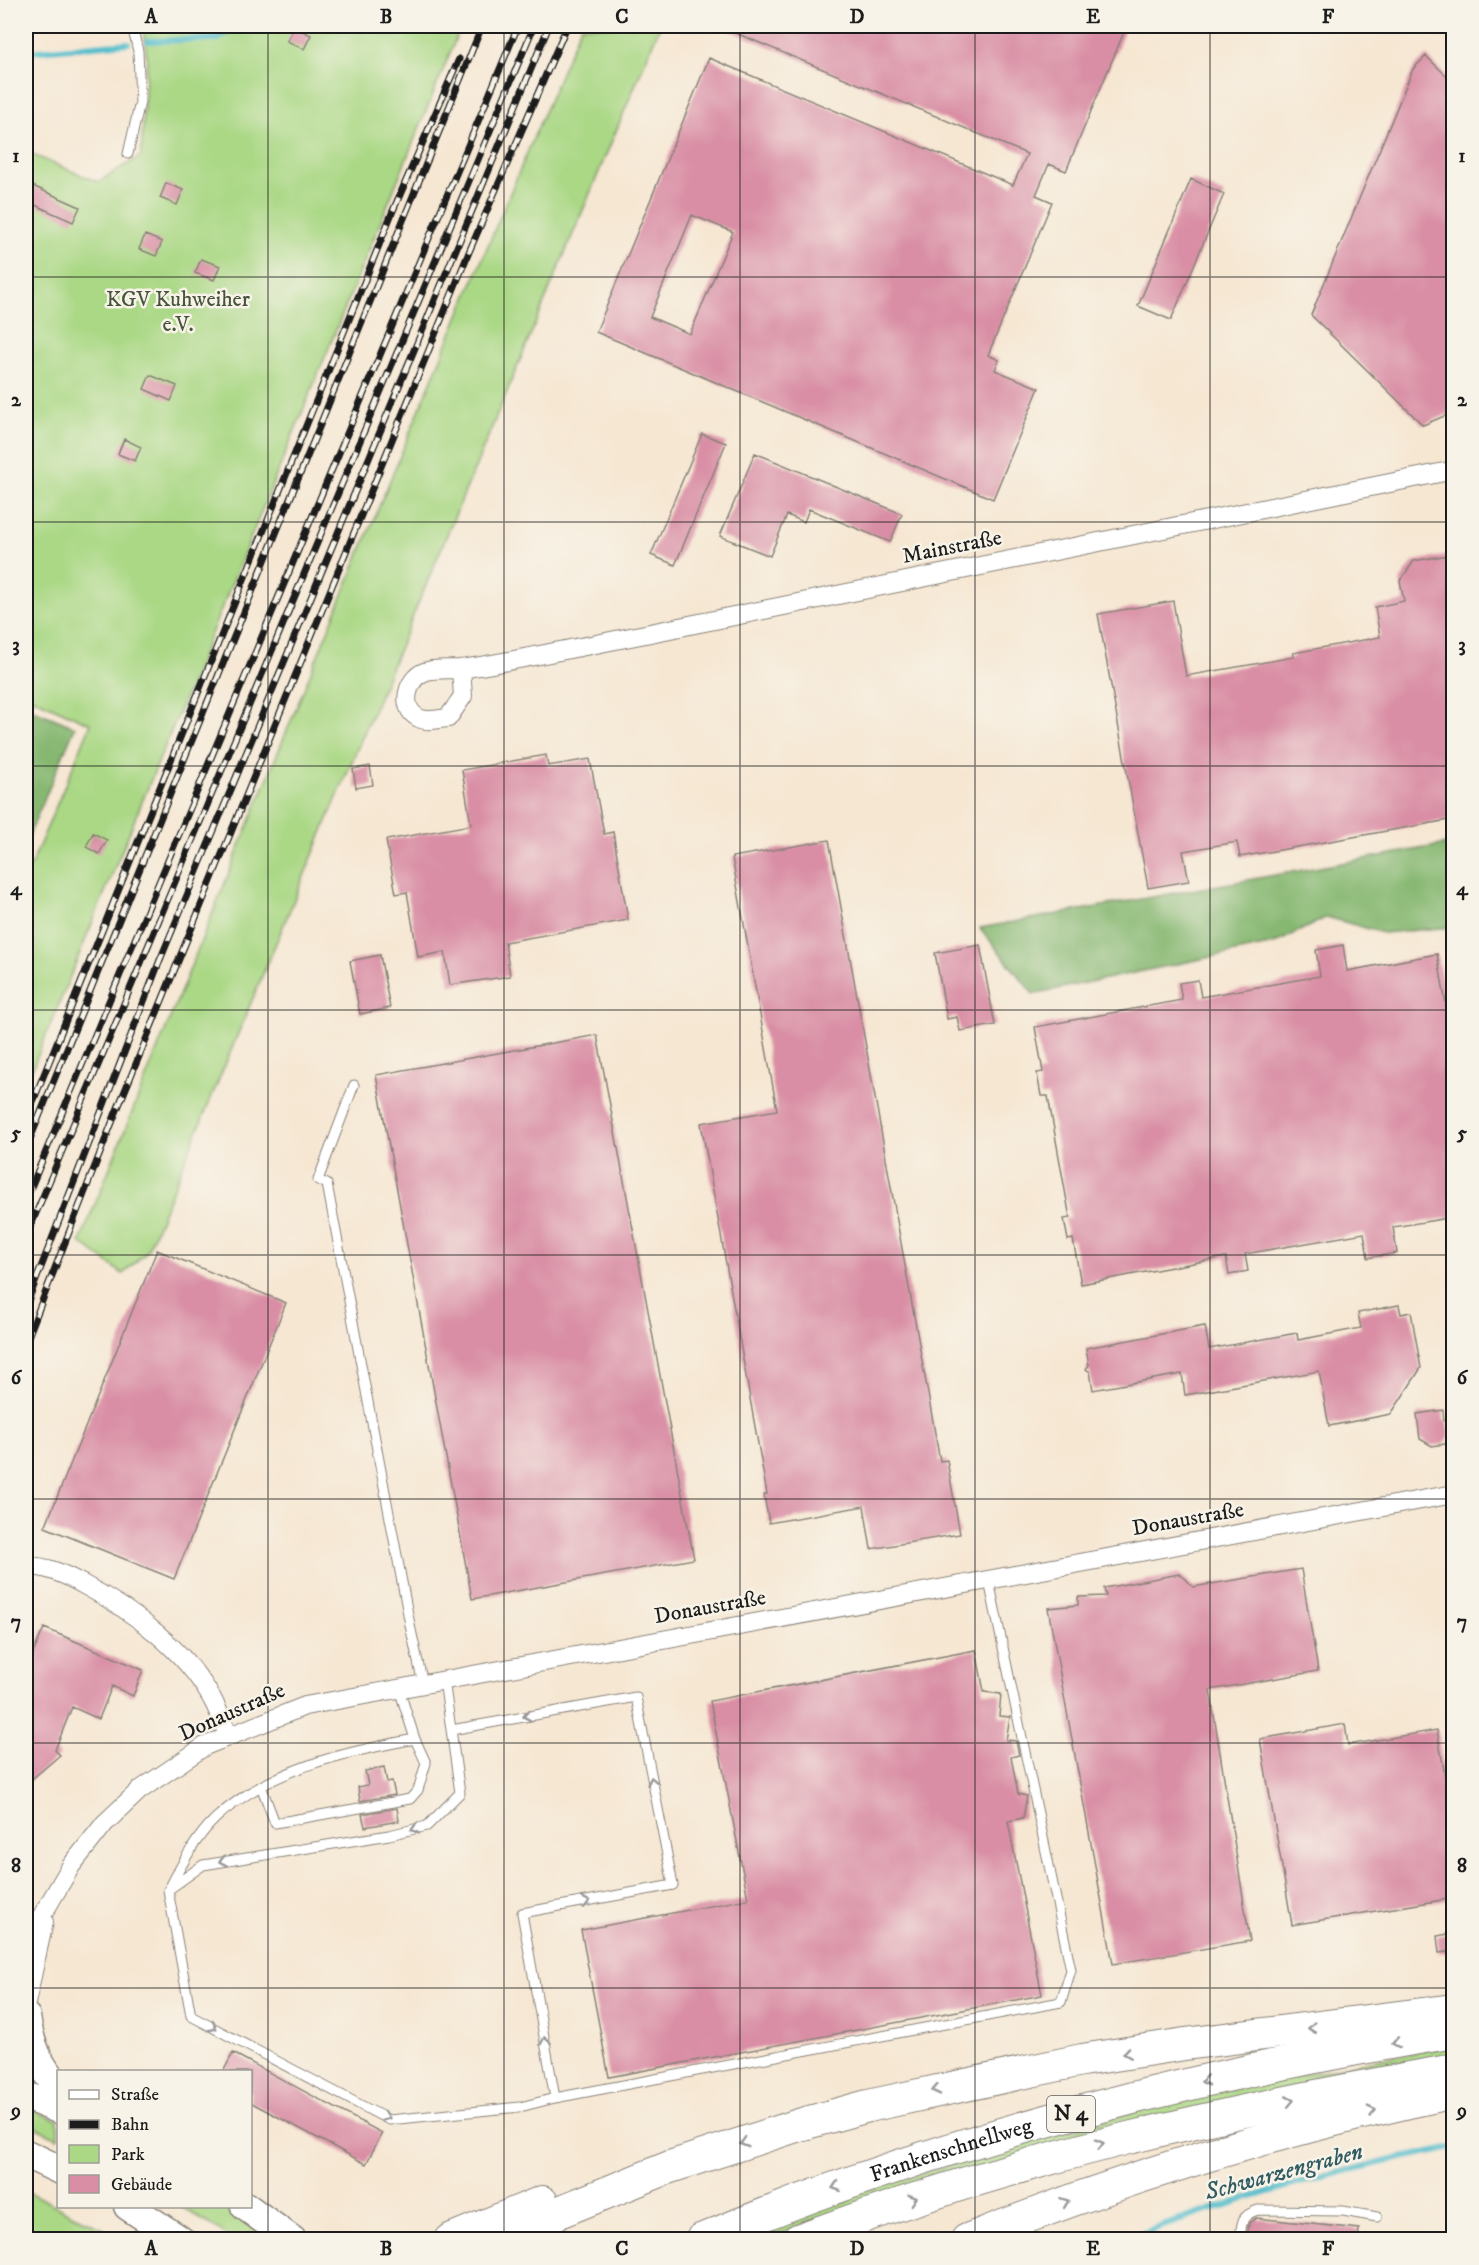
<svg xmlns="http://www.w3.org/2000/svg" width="1479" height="2265" font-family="'IM FELL DW Pica',serif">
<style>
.green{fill:#aad885;stroke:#637a50;stroke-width:1.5}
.forest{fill:#87b872;stroke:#526a47;stroke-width:1.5}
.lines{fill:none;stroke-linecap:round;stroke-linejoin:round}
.stream{stroke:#51bdcc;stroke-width:6}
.building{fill:#d98ea5;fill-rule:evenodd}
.lane-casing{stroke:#898278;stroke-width:11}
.street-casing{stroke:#898278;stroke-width:20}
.primary-casing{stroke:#898278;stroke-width:31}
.highway-casing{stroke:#898278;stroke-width:34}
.lane{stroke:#fff;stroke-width:9}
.street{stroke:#fff;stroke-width:18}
.primary{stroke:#fff;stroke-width:28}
.highway{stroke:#fff;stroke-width:32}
.rail-casing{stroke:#1c1c1c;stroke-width:7}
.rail{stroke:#f7f3e8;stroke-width:4.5;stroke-dasharray:14;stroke-linecap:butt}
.oneway{stroke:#999}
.grid{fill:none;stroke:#1c1c1c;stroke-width:1.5;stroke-opacity:0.55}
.labels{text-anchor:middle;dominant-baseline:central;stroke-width:5;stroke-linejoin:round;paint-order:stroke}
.shield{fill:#f7f3e8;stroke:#5e5c59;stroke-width:1.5}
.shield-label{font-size:21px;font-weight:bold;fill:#1c1c1c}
.park-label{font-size:22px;fill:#47543c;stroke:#f7f3e8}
.street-label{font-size:22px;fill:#1c1c1c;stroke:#f7f3e8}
.water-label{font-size:24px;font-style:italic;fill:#315c62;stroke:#f7f3e8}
.neatline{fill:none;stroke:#1c1c1c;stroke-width:2}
.grid-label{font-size:20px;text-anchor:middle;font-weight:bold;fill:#1c1c1c}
</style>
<rect width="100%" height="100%" fill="#f7f3e8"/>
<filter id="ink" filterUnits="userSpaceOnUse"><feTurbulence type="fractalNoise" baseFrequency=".0167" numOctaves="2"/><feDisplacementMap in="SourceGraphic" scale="12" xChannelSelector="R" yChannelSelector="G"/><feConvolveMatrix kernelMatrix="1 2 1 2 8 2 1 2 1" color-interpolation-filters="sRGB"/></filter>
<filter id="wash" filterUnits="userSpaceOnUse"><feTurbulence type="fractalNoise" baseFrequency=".008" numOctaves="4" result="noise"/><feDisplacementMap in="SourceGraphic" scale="24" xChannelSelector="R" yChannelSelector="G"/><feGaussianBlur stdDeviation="1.35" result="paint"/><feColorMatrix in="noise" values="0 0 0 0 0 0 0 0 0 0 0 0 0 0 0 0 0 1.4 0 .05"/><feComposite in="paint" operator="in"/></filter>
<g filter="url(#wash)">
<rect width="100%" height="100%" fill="#f6e7d3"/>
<path class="green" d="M143,26H461L26,1084V877L91,724L26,695V152L98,182L141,156L147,59Z
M581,26H660L147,1251L123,1274L80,1242C243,835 409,429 581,26Z
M1453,2045V2059L847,2209L767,2239L730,2240L843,2196L1175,2100Z
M26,2108L58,2120V2138L26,2123Z
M26,2191L123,2239H26Z
M182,2207H223L273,2239H232Z"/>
<path class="forest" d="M26,707L75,727L26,842Z
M1453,843V927L1383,933L1327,917L1274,944L1033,994L980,928Z"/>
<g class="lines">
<path class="stream" d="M148,41L218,39L236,26
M26,52L128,43
M1125,2240C1232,2199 1342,2169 1454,2147"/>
</g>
<g id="blocks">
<path class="building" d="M719,26H1108L1124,32L1066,171L1049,164L1036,195L1052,202L988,355L999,360L995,370L1039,388L993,499L596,332L709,58L1013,185L1027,154ZM692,215L733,232L690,334L650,317Z
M294,27L311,35L304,49L287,41Z
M1426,56L1454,83V412L1423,425L1311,315L1413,69Z
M1191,179L1224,194L1171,320L1138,306Z
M26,183L80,207L73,222L26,201Z
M166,183L183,190L177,205L160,198Z
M145,235L162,242L156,256L139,249Z
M201,259L220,266L214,280L195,273Z
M150,375L177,386L171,401L144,389Z
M702,434L726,443L675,565L651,555Z
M124,439L141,447L135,461L118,454Z
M755,453L902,514L890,542L809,509L804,522L787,515L770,556L720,536Z
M1454,554V819L1240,857L1237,842L1183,851L1189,881L1148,888L1098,614L1173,601L1186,676L1294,657L1293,653L1380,637L1375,607L1404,601L1400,581L1414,561Z
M546,755L548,766L590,759L604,834L613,832L628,920L505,942L510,976L450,985L445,952L418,957L407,892L396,894L386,840L471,825L462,770Z
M370,766L373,785L356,788L353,769Z
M93,833L107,840L99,854L86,847Z
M829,840L940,1461L947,1460L960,1534L871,1549L864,1506L769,1523L764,1495L767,1494L701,1123L777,1110L732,857Z
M980,945L995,1025L960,1031L957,1017L947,1019L935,953Z
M1343,945L1347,971L1437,954L1454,1048V1217L1393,1227L1397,1253L1368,1258L1364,1233L1245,1254L1248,1271L1229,1275L1226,1257L1081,1284L1073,1239L1068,1240L1064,1219L1070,1218L1048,1096H1041L1037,1073L1043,1072L1035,1027L1182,1000L1179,983L1198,980L1201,997L1320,976L1316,950Z
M380,955L390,1008L360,1014L350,961Z
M597,1035L694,1559L472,1599L376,1075Z
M157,1250L286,1303L174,1579L45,1527Z
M1399,1305L1401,1314L1411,1312L1421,1368L1391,1414L1329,1426L1319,1371L1185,1395L1182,1374L1093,1390L1090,1372L1086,1369L1089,1365L1086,1348L1205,1326L1209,1349L1297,1333L1298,1340L1361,1328L1358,1313Z
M1443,1410L1444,1421H1448L1450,1435L1445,1444L1432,1446L1420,1439L1417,1414Z
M1301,1569L1318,1671L1210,1690L1250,1941L1113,1964L1048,1608L1078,1605V1597L1106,1596L1104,1588L1179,1574L1186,1579L1193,1587Z
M44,1628L143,1670L133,1696L112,1686L99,1719L72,1707L55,1750L60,1755L26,1784V1670Z
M976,1650L984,1692L1001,1694L999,1716L1010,1717L1006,1740L1016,1741L1019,1755L1011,1757L1018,1794L1027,1796L1023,1818L1008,1821L1042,1995L609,2077L581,1930L748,1899L710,1701Z
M1345,1724L1348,1745L1437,1730L1454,1829V1898L1292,1925L1260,1739Z
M384,1767L387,1782L392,1781L395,1795L360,1801L358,1787L368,1785L365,1771Z
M397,1808L399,1821L365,1827L362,1814Z
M1454,1933V1951L1439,1953L1437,1936Z
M233,2053L382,2133L366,2164L250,2102V2072H223Z
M1256,2218L1359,2229L1358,2240H1247L1249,2223Z"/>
</g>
</g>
<g filter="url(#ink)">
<use href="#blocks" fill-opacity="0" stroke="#898278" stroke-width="1.5"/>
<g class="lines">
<g class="lane-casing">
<path id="lane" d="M128,154L140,102L138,51L132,26
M354,1085L318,1180L327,1184L411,1630L423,1684
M444,1680L460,1793L427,1826L389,1835L203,1865L168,1890L191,2016L389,2120L520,2107L555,2098L1061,2002L1071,1970L989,1581
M451,1730L636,1697L673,1885L522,1913L555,2098
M261,1786L275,1823L410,1799L418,1790L426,1763L415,1739L399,1689
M170,1887C183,1862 196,1837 216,1818C271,1768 345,1752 415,1739
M1240,2240C1242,2222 1240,2216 1258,2210L1343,2211L1377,2217"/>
</g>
<g class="street-casing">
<path id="street" d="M461,669L463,696L448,718C438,719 426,723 417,717C400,707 407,679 424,672C434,668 449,670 460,669C504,663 547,653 591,645L1454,470
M26,1566C48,1566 66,1575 86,1586C133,1611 184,1649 211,1697C218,1709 223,1723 228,1735
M26,1943L71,1866L105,1823L140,1790L205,1746L305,1706L1454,1494
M26,2003L44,1922"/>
</g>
<g class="primary-casing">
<path id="primary" d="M26,2017C30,2045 39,2066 58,2087
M26,2096L58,2109
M26,2154L58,2169
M128,2206L180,2240
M245,2206L292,2240"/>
</g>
<g class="highway-casing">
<g id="highway">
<path d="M450,2240L542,2202"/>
<path d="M511,2240L559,2212L670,2167L799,2125L868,2106L1082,2060L1185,2044L1454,2010"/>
<path id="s1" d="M701,2240C942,2139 1197,2074 1454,2032"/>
<path d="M798,2240C1014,2159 1227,2110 1454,2070"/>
<path d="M967,2240C1125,2177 1287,2127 1454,2092"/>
</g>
</g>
<use href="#lane" class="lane"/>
<use href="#street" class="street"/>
<use href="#primary" class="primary"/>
<use href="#highway" class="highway"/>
<g class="rail-casing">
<path id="rail" d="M26,1119L392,213L459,59
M26,1149L482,26
M26,1199L518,26
M26,1237L534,26
M26,1306L160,960L549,26
M26,1342L115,1115L469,252L567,26"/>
</g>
<use href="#rail" class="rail"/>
</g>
<defs><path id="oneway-chevron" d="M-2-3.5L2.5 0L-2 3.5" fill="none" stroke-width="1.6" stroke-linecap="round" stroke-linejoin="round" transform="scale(1.5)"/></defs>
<g class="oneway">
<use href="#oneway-chevron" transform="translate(527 1716) rotate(170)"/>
<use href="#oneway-chevron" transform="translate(652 1781) rotate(-101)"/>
<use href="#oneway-chevron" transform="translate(415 1829) rotate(167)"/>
<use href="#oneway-chevron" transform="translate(223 1861) rotate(169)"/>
<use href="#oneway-chevron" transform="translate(586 1902) rotate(-11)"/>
<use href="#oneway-chevron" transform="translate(213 2027) rotate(27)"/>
<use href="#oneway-chevron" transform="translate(1312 2028) rotate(173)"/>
<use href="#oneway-chevron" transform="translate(545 2041) rotate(-100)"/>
<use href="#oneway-chevron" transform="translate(1396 2043) rotate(169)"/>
<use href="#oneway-chevron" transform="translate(1127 2053) rotate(171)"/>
<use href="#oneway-chevron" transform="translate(1205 2081) rotate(166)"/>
<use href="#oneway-chevron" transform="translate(936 2090) rotate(167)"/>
<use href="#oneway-chevron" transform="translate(1290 2101) rotate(-11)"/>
<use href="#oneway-chevron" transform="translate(1372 2111) rotate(-13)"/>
<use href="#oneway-chevron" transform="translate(386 2117) rotate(20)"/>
<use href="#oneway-chevron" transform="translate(744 2143) rotate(162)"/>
<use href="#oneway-chevron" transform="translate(1100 2144) rotate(-14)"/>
<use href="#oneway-chevron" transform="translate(836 2187) rotate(161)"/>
<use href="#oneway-chevron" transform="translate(913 2199) rotate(-18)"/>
<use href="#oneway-chevron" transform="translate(1065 2202) rotate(-21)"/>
</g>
</g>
<path class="grid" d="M268,26V2240M504,26V2240M740,26V2240M975,26V2240M1210,26V2240M26,277H1454M26,522H1454M26,766H1454M26,1010H1454M26,1255H1454M26,1499H1454M26,1743H1454M26,1988H1454"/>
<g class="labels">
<rect class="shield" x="1047" y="2096" width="48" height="36" rx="4.5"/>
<g class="shield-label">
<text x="1071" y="2114">N 4</text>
</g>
<g class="park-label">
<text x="178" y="299">KGV Kuhweiher<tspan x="178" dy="25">e.V.</tspan></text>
</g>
<g class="street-label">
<text transform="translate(952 547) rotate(-11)">Mainstraße</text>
<text transform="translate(1188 1519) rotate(-10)">Donaustraße</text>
<text transform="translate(710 1607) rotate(-10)">Donaustraße</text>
<text transform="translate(232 1712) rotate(-24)">Donaustraße</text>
<text stroke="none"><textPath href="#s1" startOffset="266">Frankenschnellweg</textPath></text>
</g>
<g class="water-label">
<text transform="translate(1284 2172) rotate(-15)">Schwarzengraben</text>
</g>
</g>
<rect width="1479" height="2265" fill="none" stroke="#f7f3e8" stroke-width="66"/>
<rect x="57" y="2070" width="195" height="138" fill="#f7f3e8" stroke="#9f9d96" stroke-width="1.5"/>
<rect x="69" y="2090" width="30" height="9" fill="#ffffff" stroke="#9f9d96" stroke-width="1.5"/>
<text x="111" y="2100" font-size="18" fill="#1c1c1c">Straße</text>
<rect x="69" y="2120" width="30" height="9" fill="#1c1c1c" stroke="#9f9d96" stroke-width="1.5"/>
<text x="111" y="2130" font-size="18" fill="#1c1c1c">Bahn</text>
<rect x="69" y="2145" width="30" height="18" fill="#aad885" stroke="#9f9d96" stroke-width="1.5"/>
<text x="111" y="2160" font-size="18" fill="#1c1c1c">Park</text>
<rect x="69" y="2175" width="30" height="18" fill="#d98ea5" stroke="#9f9d96" stroke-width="1.5"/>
<text x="111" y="2190" font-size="18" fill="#1c1c1c">Gebäude</text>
<rect x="33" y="33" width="1413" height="2199" class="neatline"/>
<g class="grid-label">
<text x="151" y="23">A</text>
<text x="386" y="23">B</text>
<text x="622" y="23">C</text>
<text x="857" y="23">D</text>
<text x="1093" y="23">E</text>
<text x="1328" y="23">F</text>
<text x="16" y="162">1</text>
<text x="1462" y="162">1</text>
<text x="16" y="406">2</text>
<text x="1462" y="406">2</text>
<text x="16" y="651">3</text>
<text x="1462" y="651">3</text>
<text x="16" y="895">4</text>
<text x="1462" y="895">4</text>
<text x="16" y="1139">5</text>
<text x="1462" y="1139">5</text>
<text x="16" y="1384">6</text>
<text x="1462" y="1384">6</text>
<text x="16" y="1628">7</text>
<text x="1462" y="1628">7</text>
<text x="16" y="1872">8</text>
<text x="1462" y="1872">8</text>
<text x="16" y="2117">9</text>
<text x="1462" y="2117">9</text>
<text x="151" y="2255">A</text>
<text x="386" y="2255">B</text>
<text x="622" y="2255">C</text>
<text x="857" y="2255">D</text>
<text x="1093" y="2255">E</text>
<text x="1328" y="2255">F</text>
</g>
</svg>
